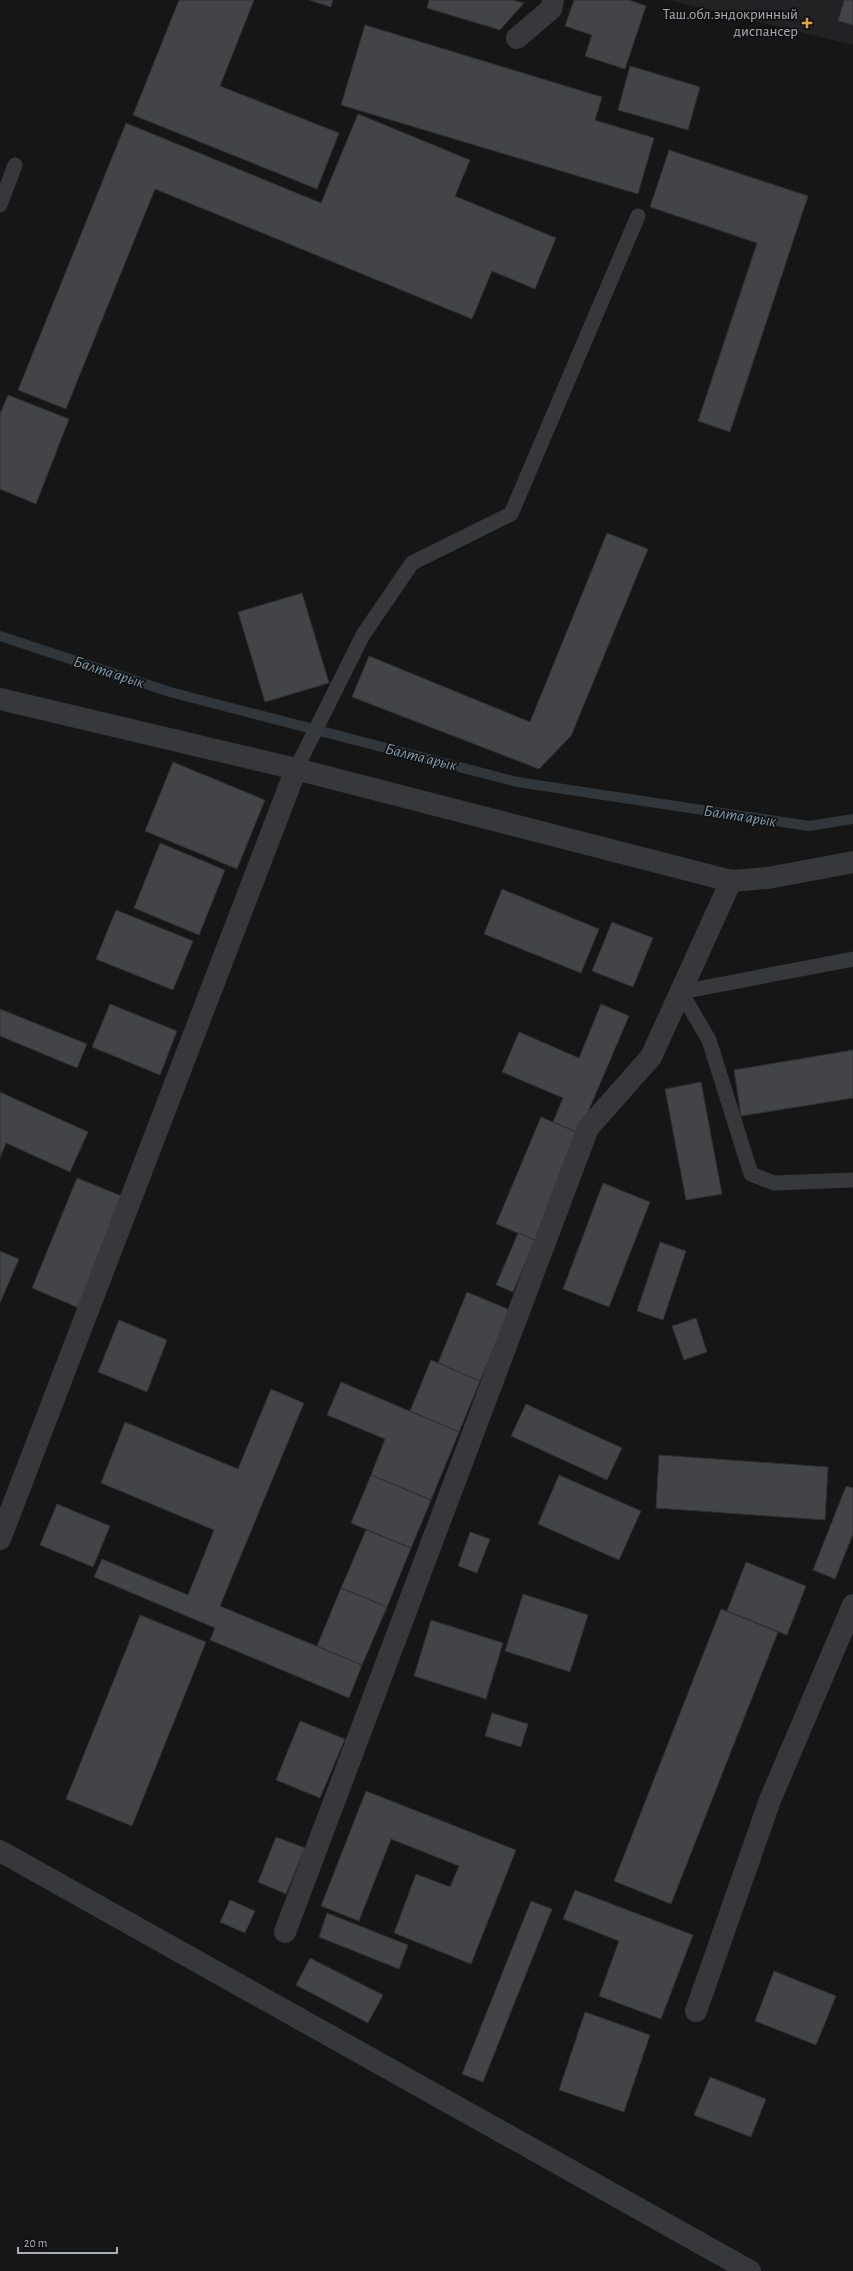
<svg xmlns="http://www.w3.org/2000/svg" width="853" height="2271" font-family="'Alegreya Sans',sans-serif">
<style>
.built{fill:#222224}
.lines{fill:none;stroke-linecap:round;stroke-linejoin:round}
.stream{stroke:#2f373c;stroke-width:10}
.building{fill:#434447;stroke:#303033}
.lane{stroke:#37383c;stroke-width:15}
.street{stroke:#37383c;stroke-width:22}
.poi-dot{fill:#e1a144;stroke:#111112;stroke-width:1.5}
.labels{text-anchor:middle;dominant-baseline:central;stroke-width:3.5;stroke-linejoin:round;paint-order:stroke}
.poi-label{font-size:15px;fill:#a9aeb6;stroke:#111112;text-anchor:end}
.water-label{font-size:16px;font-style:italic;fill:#839dae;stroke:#111112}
</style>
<rect width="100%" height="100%" fill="#161617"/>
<path class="built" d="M669,0H853V45Z"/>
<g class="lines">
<path class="stream" d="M0,636L170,692L517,782L809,826L853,819"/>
</g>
<path class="building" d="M179,0H254L220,86L339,133L317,189L133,115Z
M309,0H333L331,7Z
M429,0H512L524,3L500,30L427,8Z
M574,0H629L646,6L625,69L585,56L592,35L565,26Z
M844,0H853V25L838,21Z
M365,25L602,97L595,120L654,138L638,194L341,105Z
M630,66L700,87L688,130L618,110Z
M358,114L470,160L455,196L556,238L535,289L492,271L472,319L155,189L66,409L18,390L126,123L321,203Z
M669,150L808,196L730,432L698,421L757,243L650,207Z
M8,395L69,419L36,504L0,489V414Z
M607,533L648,549L571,736L539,769L352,697L369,656L530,722Z
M302,593L329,683L265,702L238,612Z
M173,762L265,800L237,869L145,831Z
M160,843L225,870L199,935L134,908Z
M502,889L599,929L581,973L484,934Z
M116,910L193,941L173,990L96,959Z
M612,922L653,938L633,987L592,971Z
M110,1004L177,1031L160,1075L92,1047Z
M601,1004L629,1016L579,1133L553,1122L563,1098L502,1072L519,1032L579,1058Z
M0,1009L87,1044L77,1068L0,1036Z
M853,1050V1098L741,1116L734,1070Z
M701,1082L722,1194L686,1200L665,1089Z
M0,1092L88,1132L70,1172L6,1143L0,1158Z
M541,1117L579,1133L535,1240L496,1224Z
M77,1178L124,1197L79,1308L32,1288Z
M603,1183L650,1202L609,1307L563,1289Z
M518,1233L535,1240L513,1292L496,1285Z
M660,1242L686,1251L663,1320L637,1311Z
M0,1251L19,1259L0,1303Z
M467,1292L510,1310L480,1381L438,1363Z
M696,1318L707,1352L684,1360L672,1326Z
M119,1320L167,1340L147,1392L98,1372Z
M431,1360L480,1381L459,1432L410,1411Z
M341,1382L459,1432L431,1500L371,1475L385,1439L327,1415Z
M271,1389L304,1403L220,1606L362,1665L349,1698L210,1640L215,1628L94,1577L102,1559L188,1595L214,1530L101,1483L125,1422L238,1469Z
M526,1404L622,1448L607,1480L511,1436Z
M659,1455L828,1467L825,1520L656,1508Z
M371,1475L431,1500L411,1548L351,1523Z
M559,1475L641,1511L619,1560L538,1524Z
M846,1486L853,1488V1534L835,1579L813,1570Z
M57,1504L110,1526L93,1567L40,1545Z
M366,1530L411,1548L387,1607L341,1588Z
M470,1532L490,1539L477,1573L458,1566Z
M746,1562L806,1586L787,1635L727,1611Z
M341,1588L387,1607L362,1665L317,1646Z
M523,1594L588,1615L570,1672L505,1651Z
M721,1609L778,1632L671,1904L614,1881Z
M140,1615L206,1642L132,1826L66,1799Z
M431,1620L503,1643L486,1699L414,1676Z
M492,1713L528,1724L521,1747L485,1736Z
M300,1721L345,1739L320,1798L276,1780Z
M366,1791L516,1850L471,1964L394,1933L416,1874L450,1887L459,1866L391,1839L359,1921L321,1906Z
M276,1837L305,1848L286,1894L258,1882Z
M575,1890L693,1935L661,2019L599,1996L619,1941L563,1919Z
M230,1900L255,1911L245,1933L220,1922Z
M531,1901L552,1909L483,2082L462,2074Z
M327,1913L408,1945L399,1969L319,1937Z
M310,1958L383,1995L368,2023L296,1985Z
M774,1971L836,1996L816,2045L755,2021Z
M585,2012L650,2035L624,2112L559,2090Z
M710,2077L766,2099L751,2137L694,2115Z"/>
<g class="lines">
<path class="lane" d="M0,205L15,165
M296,769L363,635L412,563L511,514L638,216
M853,959L681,992L709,1040L751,1174L774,1183L853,1180"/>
<path class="street" d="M517,38L551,9L553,0
M0,699L296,769L731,881L768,878L853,862
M0,1539L296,769
M0,1851L750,2271
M285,1932L588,1128L651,1057L731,881
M696,2011L770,1800L853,1605"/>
</g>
<path class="poi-dot" d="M805 17h4v4h4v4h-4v4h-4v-4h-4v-4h4z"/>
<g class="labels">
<g class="poi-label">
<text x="798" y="14">Таш.обл.эндокринный<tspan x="798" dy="17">диспансер</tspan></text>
</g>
<g class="water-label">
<text transform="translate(109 672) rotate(18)">Балта арык</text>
<text transform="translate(421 757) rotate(14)">Балта арык</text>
<text transform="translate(740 816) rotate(9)">Балта арык</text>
</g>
</g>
<path d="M18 2247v6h99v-6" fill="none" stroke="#a9aeb6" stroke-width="2"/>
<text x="24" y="2247" font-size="12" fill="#a9aeb6" stroke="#111112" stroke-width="3" paint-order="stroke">20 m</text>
</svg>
